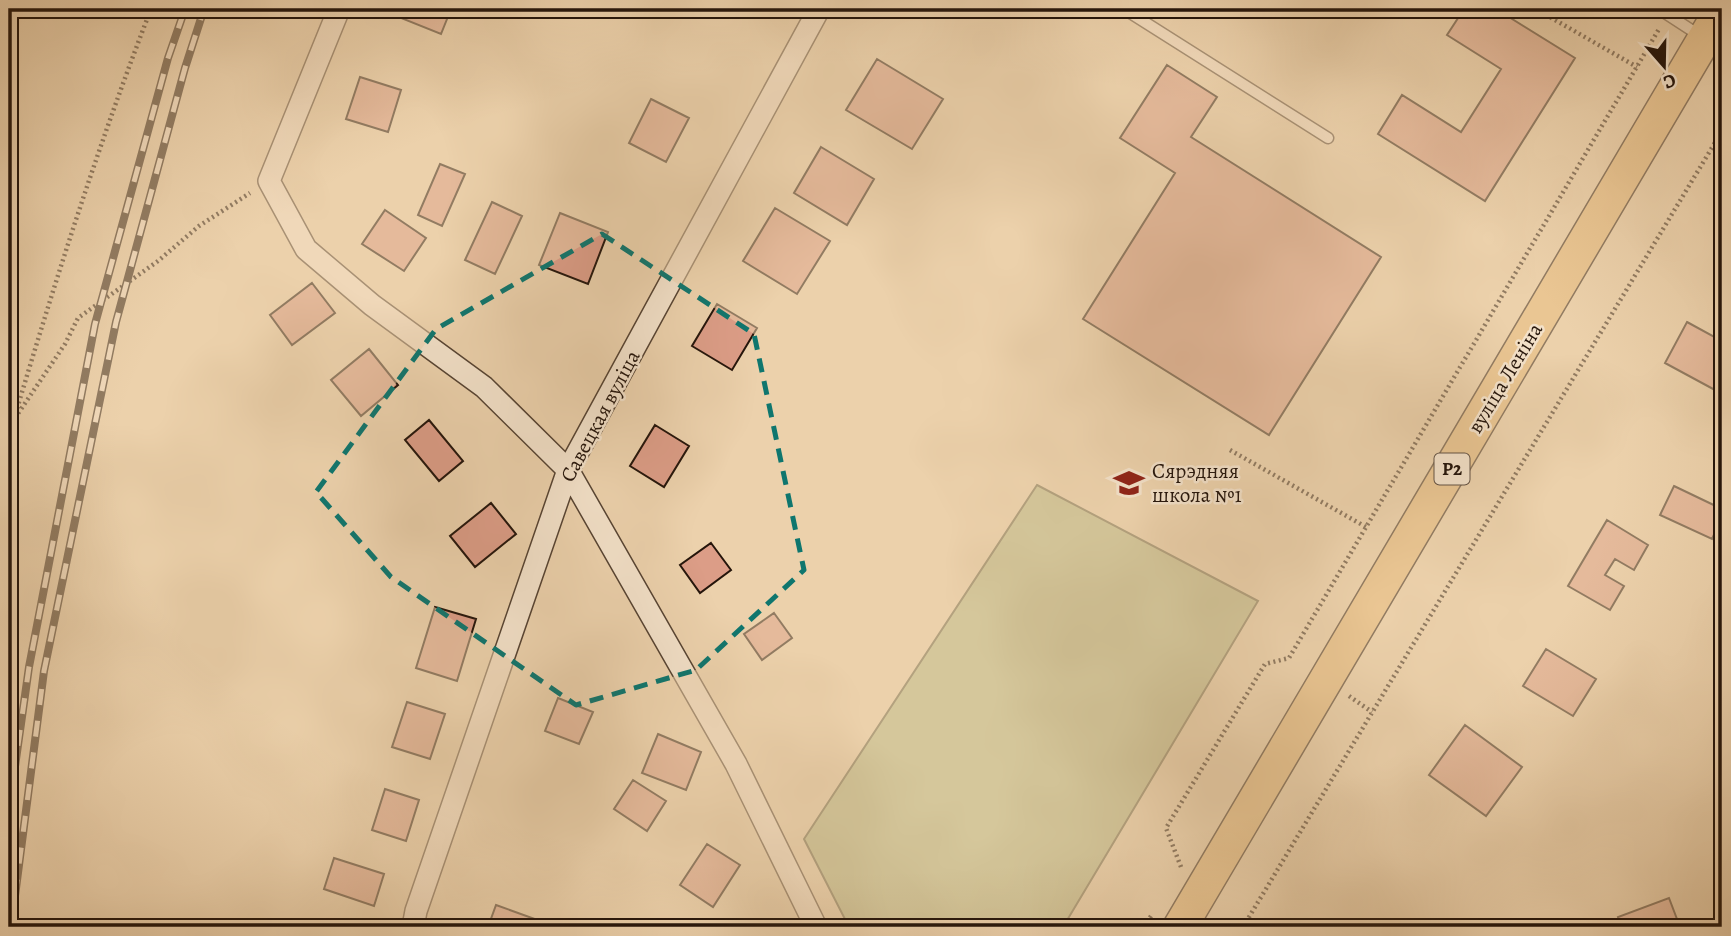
<svg xmlns="http://www.w3.org/2000/svg" width="1731" height="936" font-family="Alegreya,serif">
<style>
.green{fill:#b9bb88;stroke:#6f684a;stroke-width:2}
.building{fill:#dc9d87;stroke:#25150b;stroke-width:2}
.lines{fill:none;stroke-linecap:round;stroke-linejoin:round}
.lane-casing{stroke:#574433;stroke-width:13}
.street-casing{stroke:#574433;stroke-width:24}
.primary-casing{stroke:#25150b;stroke-width:36}
.path{stroke:#25150b;stroke-width:4.5;stroke-dasharray:2 3.5;stroke-linecap:butt}
.lane{stroke:#f3e1c9;stroke-width:10}
.street{stroke:#f3e1c9;stroke-width:21}
.primary{stroke:#e6b876;stroke-width:33}
.rail-casing{stroke:#25150b;stroke-width:8}
.rail{stroke:#f3e1c9;stroke-width:5;stroke-dasharray:16;stroke-linecap:butt}
.marked{fill:none;stroke:#0f766e;stroke-width:5;stroke-dasharray:14 9;stroke-linejoin:round}
.labels{text-anchor:middle;dominant-baseline:central;stroke-width:5;stroke-linejoin:round;paint-order:stroke}
.shield{fill:#f3e1c9;stroke:#635244;stroke-width:2}
.shield-label{font-size:19px;font-weight:bold;fill:#25150b}
.street-label{font-size:21px;fill:#25150b;stroke:#f3e1c9}
.poi-label{font-size:21px;fill:#25150b;stroke:#f3e1c9;text-anchor:start}
</style>
<rect width="100%" height="100%" fill="#ecd1ac"/>
<filter id="stains"><feTurbulence type="fractalNoise" baseFrequency=".00286" numOctaves="4"/><feColorMatrix values="0 0 0 0 .2 0 0 0 0 .09 0 0 0 0 .02 0 0 0 .5 -.17"/></filter>
<radialGradient id="worn" r=".72"><stop offset=".6" stop-color="#630" stop-opacity="0"/><stop offset="1" stop-color="#630" stop-opacity=".3"/></radialGradient>
<path class="green" d="M1037,485L1258,601L1063,927H849L804,839Z"/>
<path class="building" d="M398,9H451L441,34L396,16Z
M1464,9H1496L1575,58L1485,201L1378,134L1402,95L1461,132L1501,69L1447,35Z
M877,59L943,99L912,149L846,110Z
M1167,65L1217,97L1191,137L1381,257L1269,435L1083,319L1175,173L1120,138Z
M360,77L401,90L388,132L346,119Z
M651,99L689,118L666,162L629,143Z
M821,147L874,179L847,225L794,193Z
M440,164L465,174L442,226L418,215Z
M492,202L522,216L495,274L465,260Z
M775,208L830,241L797,294L743,261Z
M385,210L426,238L404,271L362,244Z
M560,213L608,232L588,284L539,265Z
M312,283L335,313L292,345L270,315Z
M717,304L757,328L732,370L692,346Z
M1687,322L1722,341V375L1715,390L1665,363Z
M369,349L398,385L361,416L331,380Z
M429,420L463,461L439,481L405,440Z
M655,425L689,446L664,487L630,466Z
M1674,486L1722,509V517L1712,539L1660,515Z
M491,503L516,534L475,567L450,536Z
M1607,520L1648,545L1634,570L1615,559L1605,575L1624,586L1610,610L1568,586Z
M711,543L731,570L700,593L680,565Z
M435,607L476,619L457,681L416,668Z
M774,613L792,638L762,660L744,634Z
M1546,649L1596,679L1573,716L1523,686Z
M558,698L593,712L579,744L545,731Z
M407,702L445,714L430,759L392,747Z
M1465,725L1522,767L1486,816L1429,775Z
M658,734L701,752L686,790L642,773Z
M633,780L666,801L647,831L614,809Z
M385,789L419,800L406,841L372,830Z
M707,844L740,865L713,907L680,885Z
M334,858L384,874L374,906L324,889Z
M1669,898L1680,927H1622L1618,917Z
M496,905L546,923L544,927H488Z"/>
<g class="lines">
<g class="lane-casing">
<path id="lane" d="M1124,9L1328,138
M1659,9L1702,37"/>
</g>
<g class="street-casing">
<path id="street" d="M339,9L269,181L306,249L372,305L484,387L568,470L736,764L816,927
M413,927L416,911L568,470L819,9"/>
</g>
<g class="primary-casing">
<path id="primary" d="M1180,927L1722,9"/>
</g>
<path class="path" d="M1536,9L1637,67
M14,419C55,281 99,143 151,9
M9,427L65,344L78,318L158,261L199,226L250,193
M1230,450L1366,527
M1349,696L1372,712
M1181,867L1166,828L1265,664L1289,658L1659,29
M1144,927L1151,916
M1243,927L1722,131"/>
<use href="#lane" class="lane"/>
<use href="#street" class="street"/>
<use href="#primary" class="primary"/>
<g class="rail-casing">
<path id="rail" d="M9,809L29,667L95,324L168,58L185,9
M11,927L44,671L116,322L185,68L204,9"/>
</g>
<use href="#rail" class="rail"/>
</g>
<path d="M0 0H1731V936H0ZM602,234L754,334L804,570L696,670L576,705L391,577L316,492L436,329Z" fill="#ecd1ac" fill-opacity=".55" fill-rule="evenodd"/>
<path class="marked" d="M602,234L754,334L804,570L696,670L576,705L391,577L316,492L436,329Z"/>
<defs>
<g id="school-bare" transform="scale(2.415)"><path d="M0-5L7-2L0 1L-7-2ZM-4 1L0 2.5L4 1V4Q0 6-4 4Z" fill="#8f2418" stroke="#f3e1c9" stroke-width="2.5" paint-order="stroke"/></g>
</defs>
<g fill-rule="evenodd">
<use href="#school-bare" x="1129" y="483"/>
</g>
<g class="labels">
<rect class="shield" x="1434.5" y="453.5" width="35" height="31" rx="5"/>
<g class="shield-label">
<text x="1452" y="469">Р2</text>
</g>
<g class="street-label">
<text transform="translate(1505 378) rotate(-59)">вуліца Леніна</text>
<text transform="translate(600 416) rotate(-62)">Савецкая вуліца</text>
</g>
<g class="poi-label">
<text x="1152" y="471">Сярэдняя<tspan x="1152" dy="24">школа №1</tspan></text>
</g>
</g>
<rect width="1731" height="936" fill="none" stroke="#ecd1ac" stroke-width="35"/>
<rect x="10" y="10" width="1710" height="915" fill="none" stroke="#25150b" stroke-width="3.5"/>
<rect x="18" y="18" width="1696" height="901" fill="none" stroke="#25150b" stroke-width="2"/>
<g transform="translate(1664 66) rotate(160)" stroke="#f3e1c9" stroke-width="5" paint-order="stroke">
<path d="M0-5L12 26L0 18L-12 26Z" fill="#25150b"/>
<text y="-10" font-size="19" font-weight="bold" text-anchor="middle" fill="#25150b">С</text>
</g>
<rect width="100%" height="100%" filter="url(#stains)"/>
<rect width="100%" height="100%" fill="url(#worn)"/>
</svg>
